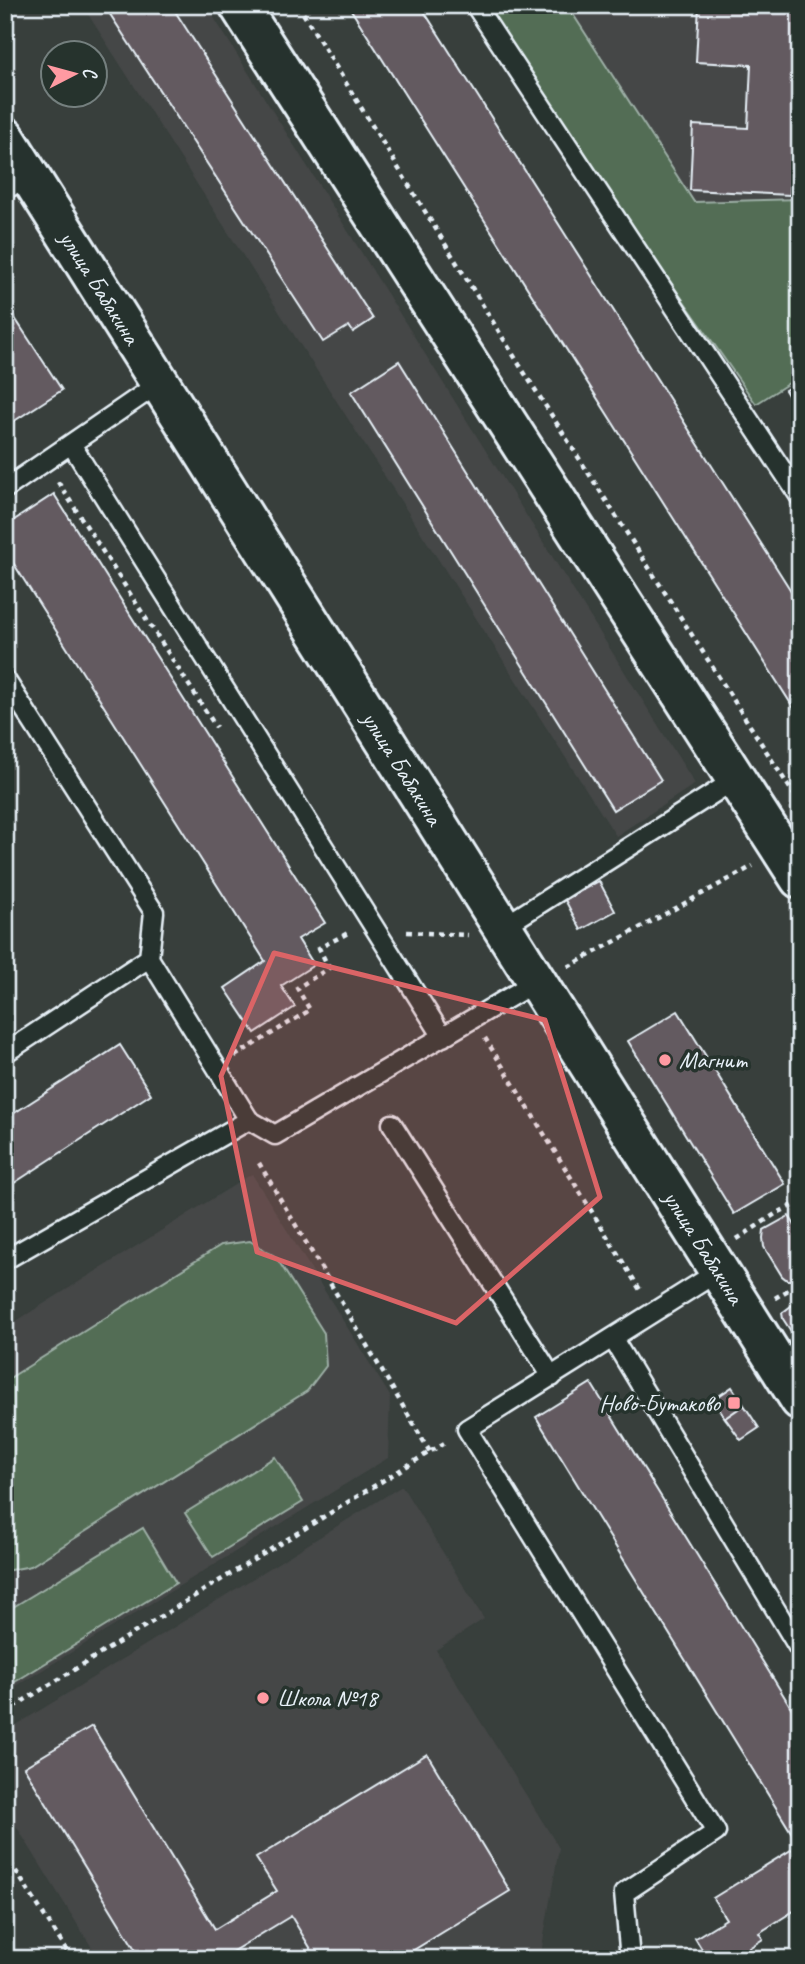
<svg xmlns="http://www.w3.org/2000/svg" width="805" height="1964" font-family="Caveat,sans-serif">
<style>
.built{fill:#454747}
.green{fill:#526d54;stroke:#9dafa6;stroke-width:2}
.building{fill:#635a60;stroke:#e8f1f8;stroke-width:2}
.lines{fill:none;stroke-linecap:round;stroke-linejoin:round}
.service-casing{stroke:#e8f1f8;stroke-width:23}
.tertiary-casing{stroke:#e8f1f8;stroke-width:44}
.path{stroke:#e8f1f8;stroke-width:4.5;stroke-dasharray:5 5;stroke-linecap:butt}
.service{stroke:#26332d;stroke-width:18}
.tertiary{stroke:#26332d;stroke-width:38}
.marked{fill:#db6466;fill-opacity:0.2;stroke:#db6466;stroke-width:5;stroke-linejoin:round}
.poi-dot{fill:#ff9aa2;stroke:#26332d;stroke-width:2.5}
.labels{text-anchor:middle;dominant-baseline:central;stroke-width:7;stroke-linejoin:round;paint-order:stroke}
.street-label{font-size:24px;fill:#e8f1f8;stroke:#26332d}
.poi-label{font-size:24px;fill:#e8f1f8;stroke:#26332d;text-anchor:start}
</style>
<rect width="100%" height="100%" fill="#383f3c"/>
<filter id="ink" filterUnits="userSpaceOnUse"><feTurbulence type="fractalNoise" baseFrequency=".0143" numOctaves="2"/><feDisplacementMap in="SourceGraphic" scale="14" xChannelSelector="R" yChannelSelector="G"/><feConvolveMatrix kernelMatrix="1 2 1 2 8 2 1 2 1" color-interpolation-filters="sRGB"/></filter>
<g filter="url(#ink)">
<path class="built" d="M82,5H206L695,784L616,836Z
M510,5H800V234L685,224Z
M252,1174L390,1396L388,1458L5,1693V1328Z
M402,1486L484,1619L436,1650L559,1848L540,1959H99L5,1808V1732Z"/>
<path class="green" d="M503,5H567L694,202L800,199V376L756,404L488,22Z
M250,1241L276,1257L324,1333L326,1366L307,1391L31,1566L5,1571V1381L221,1245Z
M275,1457L303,1502L213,1557L185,1513Z
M143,1528L176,1583L5,1688V1612Z"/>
<path class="building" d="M104,5H171L373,319L353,332L349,326L323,342Z
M348,5H420L800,605V718Z
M699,5H800V143L793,142L790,195L690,190L693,125L748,128L751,65L696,62Z
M5,303L62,390L5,427Z
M399,361L661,780L613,810L351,392Z
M800,381V415L785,390Z
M54,494L325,923L298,939L314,965L281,986L295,1007L255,1033L225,988L265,961L5,550V526Z
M599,881L615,911L581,930L565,900Z
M678,1011L785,1184L734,1214L628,1041Z
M120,1045L151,1094L5,1189V1119Z
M789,1216L800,1233V1276L794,1280H787L782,1276L764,1247L763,1238L764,1230Z
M800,1299V1345L783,1319L782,1313Z
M591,1383L800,1722V1907L759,1933L763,1939L749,1948L756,1959H708L695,1938L726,1919L713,1898L799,1845L536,1417Z
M732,1387L744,1405L725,1418L713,1400Z
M744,1405L759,1428L741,1440L725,1418Z
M92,1726L215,1929L277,1891L256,1858L427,1754L510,1891L399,1959H317L291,1916L230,1953L234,1959H141L24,1767Z"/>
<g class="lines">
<g class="service-casing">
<path id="service" d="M475,5L800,497
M5,190L29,175
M71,444L443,1037
M5,489L161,382
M5,679L154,912L149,958L249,1120
M503,927L736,779
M5,1053L149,958
M392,1124L552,1377
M5,1260L249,1120L275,1135L537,981
M613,1339L800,1650
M630,1959L624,1893L716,1832L467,1429L719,1271"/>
</g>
<g class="tertiary-casing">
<g id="tertiary">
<path d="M239,5L800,879"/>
<path id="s1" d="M5,137L800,1400"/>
</g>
</g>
<path class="path" d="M298,5L522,369L800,804
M58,482L216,727
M407,932L468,935
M568,967L753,866
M485,1038L642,1293
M235,1056L310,1010L297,988L329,968L319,948L350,932
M259,1163L430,1452
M737,1239L777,1213L800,1202
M775,1298L800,1283
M5,1712L446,1442
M5,1854L72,1959"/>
<use href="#service" class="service"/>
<use href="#tertiary" class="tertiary"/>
</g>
</g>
<path class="marked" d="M274,953L545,1020L600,1197L456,1323L257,1252L221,1076Z"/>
<g class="poi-dot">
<circle cx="665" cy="1060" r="7"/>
<rect x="727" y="1396" width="14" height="14" rx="3.5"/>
<circle cx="263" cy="1698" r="7"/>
</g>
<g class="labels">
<g class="street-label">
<text stroke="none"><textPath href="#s1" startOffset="178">улица Бабакина</textPath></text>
<text stroke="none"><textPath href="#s1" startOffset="746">улица Бабакина</textPath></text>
<text stroke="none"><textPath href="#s1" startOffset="1312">улица Бабакина</textPath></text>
</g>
<g class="poi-label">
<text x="679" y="1060">Магнит</text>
<text x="720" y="1403" text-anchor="end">Ново-Бутаково</text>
<text x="277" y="1698">Школа №18</text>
</g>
</g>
<rect width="805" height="1964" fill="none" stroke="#26332d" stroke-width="28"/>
<rect x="14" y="14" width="777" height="1936" fill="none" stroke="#e8f1f8" stroke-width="2.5" filter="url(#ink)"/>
<g transform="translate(74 74) rotate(84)"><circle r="33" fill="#26332d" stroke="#747f7e" stroke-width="2"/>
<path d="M0-5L12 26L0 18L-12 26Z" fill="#ff9aa2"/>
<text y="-10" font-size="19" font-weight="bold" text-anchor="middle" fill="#e8f1f8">С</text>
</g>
</svg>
